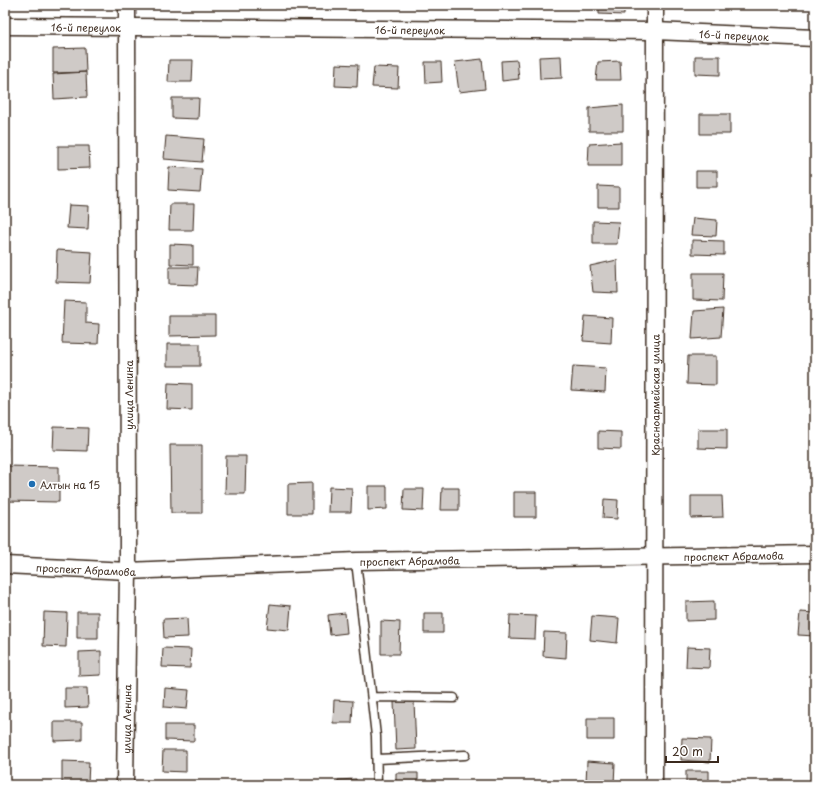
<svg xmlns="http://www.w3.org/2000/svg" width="820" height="790" font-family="'Playpen Sans',sans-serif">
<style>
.building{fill:#cfcac7;stroke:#3b2a1e}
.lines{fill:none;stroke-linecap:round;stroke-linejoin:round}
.service-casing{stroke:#3b2a1e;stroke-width:11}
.minor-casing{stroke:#3b2a1e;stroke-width:19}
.service{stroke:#fff;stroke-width:8}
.minor{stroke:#fff;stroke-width:16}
.poi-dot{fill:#1f6fb2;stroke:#fff;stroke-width:1.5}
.labels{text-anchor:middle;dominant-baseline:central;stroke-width:3.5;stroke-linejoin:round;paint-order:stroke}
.street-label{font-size:10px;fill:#3b2a1e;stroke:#fff}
.poi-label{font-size:10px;fill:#3b2a1e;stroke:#fff;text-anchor:start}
</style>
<rect width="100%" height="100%" fill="#fff"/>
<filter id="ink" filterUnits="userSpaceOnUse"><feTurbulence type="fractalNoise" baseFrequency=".025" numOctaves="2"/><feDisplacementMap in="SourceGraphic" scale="8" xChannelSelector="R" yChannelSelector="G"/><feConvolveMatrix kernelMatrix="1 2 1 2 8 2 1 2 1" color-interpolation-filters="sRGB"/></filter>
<g filter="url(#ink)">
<path class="building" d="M341,5H355V10L341,9Z
M599,5H624V15L599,14Z
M85,48L86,72L53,73V49Z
M561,56L562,78L540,79L539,57Z
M695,56H720V75L695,74Z
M482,59L485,89L459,92L455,62Z
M169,60H193L192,82H168Z
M517,60L519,79L502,81L501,61Z
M620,61L621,80H596L598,62Z
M425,62H441L442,82L426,83Z
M336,64L358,65L357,87L335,86Z
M374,67L399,68L398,88L372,87Z
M86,72L87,97L54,99L53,74Z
M172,98H199L198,119L172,118Z
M623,105V131H589V108Z
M700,114H730V134H700Z
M166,136L204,139L202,162L164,159Z
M621,142V166H588L589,144Z
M58,146H89L90,168L58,169Z
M169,167L202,169L200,192L168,190Z
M696,171H717V187H696Z
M598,186L619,187V207H598Z
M170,204H194L193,230H169Z
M69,205L89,206L88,229L67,228Z
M693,218L717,220L716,236L691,235Z
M593,221L619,222L617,244H593Z
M692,240L724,241V255L692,254Z
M170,244L193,245V265L170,264Z
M57,250L92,252L90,283L56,282Z
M617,260L618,293L593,292L590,266Z
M169,267H198L197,285L169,284Z
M693,273H723L722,301L693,300Z
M64,301L86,302V323L99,324L98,344L62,343Z
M723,309L721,337L692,339L694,311Z
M169,316H215V335L169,336Z
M585,316L612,318L611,343L583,341Z
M167,344H200V366H167Z
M688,356H716V385L687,384Z
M573,366L606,368L605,392L571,390Z
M168,383L192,384V410L167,409Z
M54,427L88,428L87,451L53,450Z
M698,429H727V449L698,448Z
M598,431L621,432V449L598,448Z
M170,445H202V513H171Z
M5,448H7L6,466L59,467V502L5,501Z
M226,456H246L245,494H225Z
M312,483V514H288V484Z
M368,486H387V509L368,510Z
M329,487L352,488L351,512H328Z
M442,488H459V510H441Z
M404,489H424L423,511L403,510Z
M514,492H536V517H514Z
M691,496H722L723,517L691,518Z
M604,499L618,500L617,519L603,518Z
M714,601V620L686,621V602Z
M270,604L291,606L289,630L267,628Z
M44,612L67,613L66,647L43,646Z
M77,612H98V638H77Z
M800,612L815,613V636L798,635Z
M345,613L347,633L330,635L328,615Z
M424,613H443V633H424Z
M510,615L536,616L535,639L509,638Z
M592,616L619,618L617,643L590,640Z
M187,618L188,637L164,638L163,619Z
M381,621L400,622L399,654H381Z
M544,632L567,633L566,658L543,656Z
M687,647L710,648L709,668L686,667Z
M163,648L191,649L190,668L162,667Z
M101,651V675L79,676V652Z
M65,688H87L88,707L65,708Z
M165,688L189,690L187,709L164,707Z
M334,700L353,701L352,723H333Z
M414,701L416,749L396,750L394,702Z
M587,718H614V740H587Z
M54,722H82V740L54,741Z
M165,725H194V741L165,740Z
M682,738L711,739L710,762L681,760Z
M163,750H186V772L162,771Z
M62,761L89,762L88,783H62Z
M587,761L615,763L614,784L586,782Z
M686,771H709V785H686Z
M396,773H418V785H396Z
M356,779V785H338V780Z
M164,782H200V785H163Z"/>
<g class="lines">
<g class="service-casing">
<path id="service" d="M356,561L376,736L377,785
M372,697L454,698
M377,759L465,755"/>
</g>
<g class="minor-casing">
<g id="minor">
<path id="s1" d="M5,26L655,31L815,38"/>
<path id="s2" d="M5,565L128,571L356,561L815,554"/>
<path id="s3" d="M125,785L128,571L127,5"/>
<path id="s4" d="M654,785L655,5"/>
</g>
</g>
<use href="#service" class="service"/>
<use href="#minor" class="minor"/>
</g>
</g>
<circle class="poi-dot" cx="32" cy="484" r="4"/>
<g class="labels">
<g class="street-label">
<text stroke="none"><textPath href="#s1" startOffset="81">16-й переулок</textPath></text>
<text stroke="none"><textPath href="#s1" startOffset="405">16-й переулок</textPath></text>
<text stroke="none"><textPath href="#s1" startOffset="729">16-й переулок</textPath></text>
<text transform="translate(128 395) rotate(-90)">улица Ленина</text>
<text stroke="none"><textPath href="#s4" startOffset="390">Красноармейская улица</textPath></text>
<text stroke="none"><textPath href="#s2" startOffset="729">проспект Абрамова</textPath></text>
<text stroke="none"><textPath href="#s2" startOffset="405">проспект Абрамова</textPath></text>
<text stroke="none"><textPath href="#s2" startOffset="81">проспект Абрамова</textPath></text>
<text stroke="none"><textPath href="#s3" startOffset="66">улица Ленина</textPath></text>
</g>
<g class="poi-label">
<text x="40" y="484">Алтын на 15</text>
</g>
</g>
<rect width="820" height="790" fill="none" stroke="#fff" stroke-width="20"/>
<rect x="10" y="10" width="800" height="770" fill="none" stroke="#3b2a1e" stroke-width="1.5" filter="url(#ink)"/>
<path d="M666 756v6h52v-6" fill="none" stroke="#3b2a1e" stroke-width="2"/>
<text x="672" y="756" font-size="12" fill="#3b2a1e" stroke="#ffffff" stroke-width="3" paint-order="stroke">20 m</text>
</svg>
